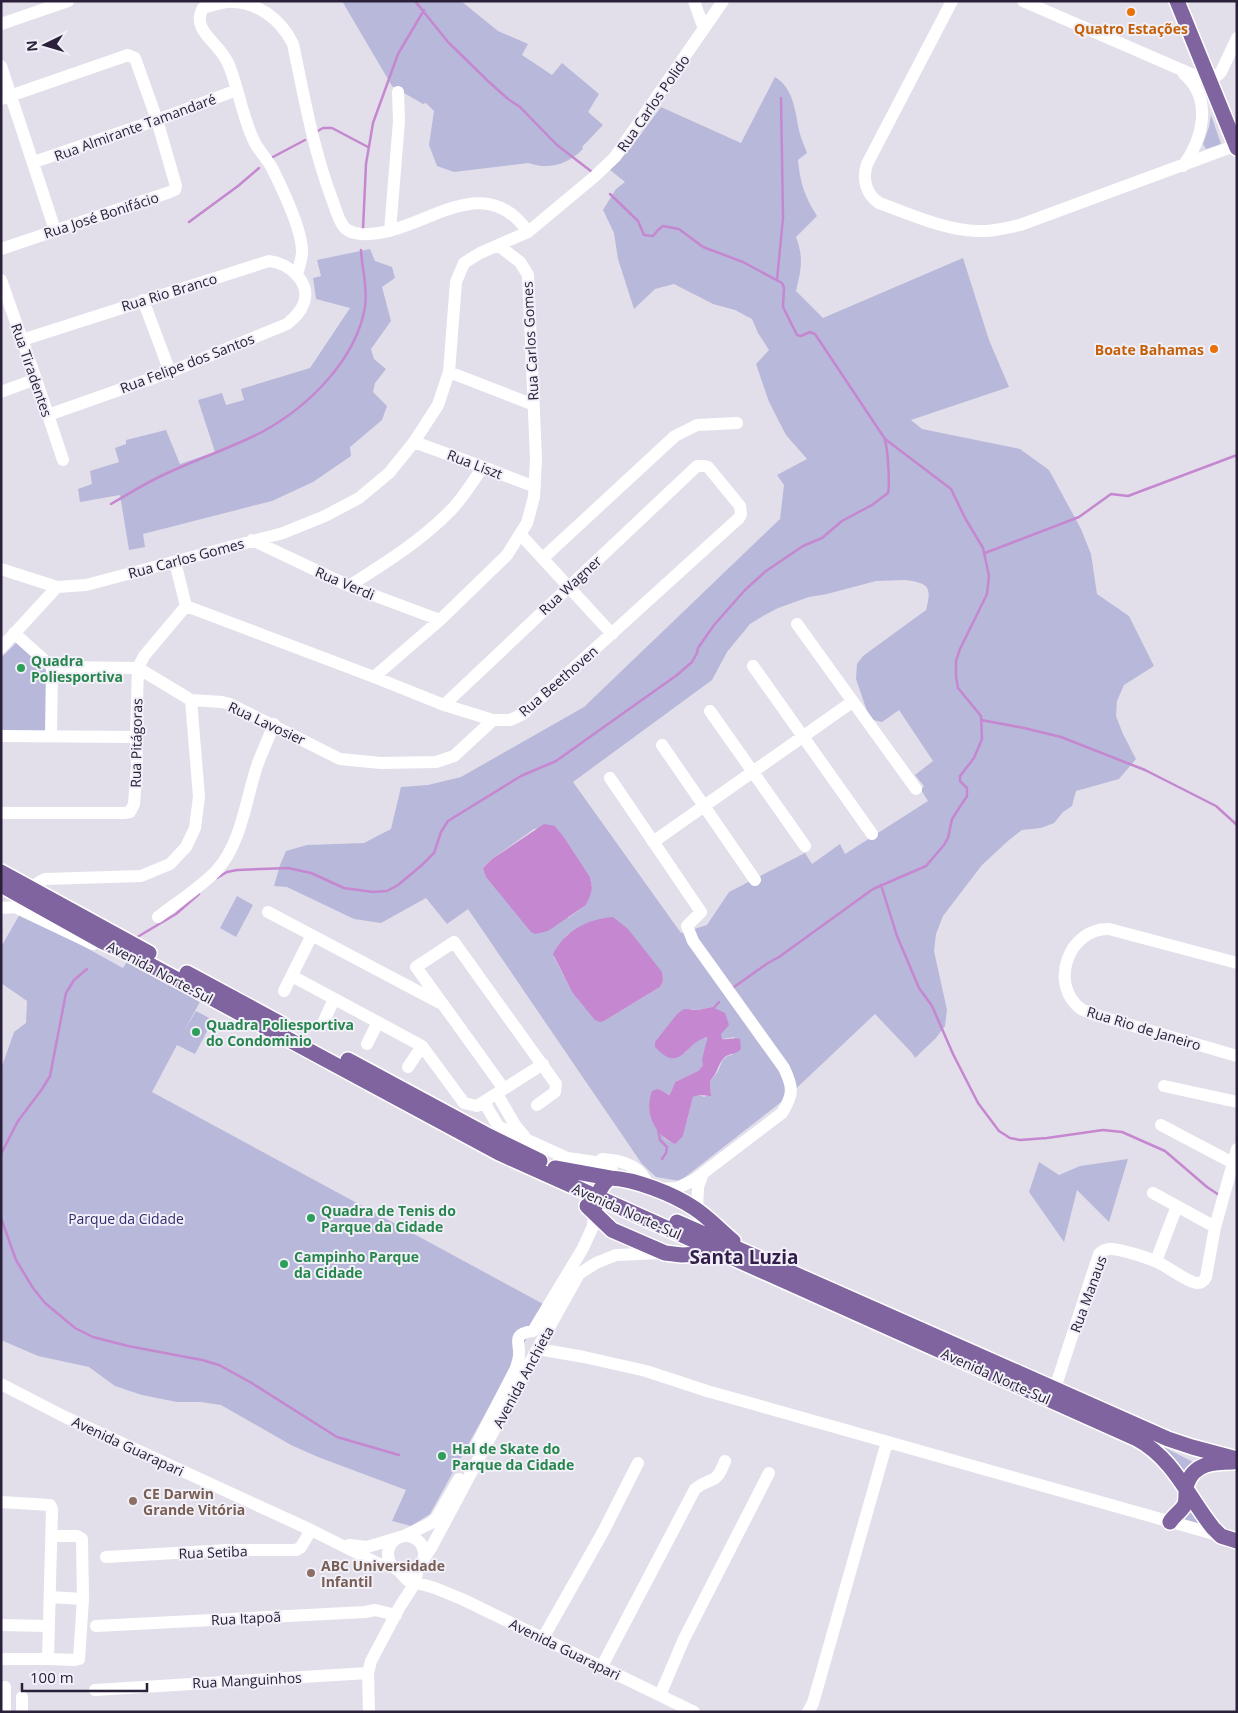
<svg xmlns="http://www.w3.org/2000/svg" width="1238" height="1713" font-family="'Open Sans',sans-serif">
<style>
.green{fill:#b8b8db;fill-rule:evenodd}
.water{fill:#c587cf}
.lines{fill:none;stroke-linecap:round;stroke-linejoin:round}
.stream{stroke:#c587cf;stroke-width:2.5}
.major-casing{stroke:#fff;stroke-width:18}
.minor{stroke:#fff;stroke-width:12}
.major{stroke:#7f649f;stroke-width:15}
.food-dot{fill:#e8710a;stroke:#f1eff7;stroke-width:2}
.leisure-dot{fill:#2e9e5b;stroke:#f1eff7;stroke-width:2}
.education-dot{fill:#8d6e63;stroke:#f1eff7;stroke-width:2}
.labels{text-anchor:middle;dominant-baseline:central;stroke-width:4;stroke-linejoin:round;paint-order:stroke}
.food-label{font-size:14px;font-weight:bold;fill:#c56008;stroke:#f1eff7}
.street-label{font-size:14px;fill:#2b2039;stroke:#f1eff7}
.leisure-label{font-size:14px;font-weight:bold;fill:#27864d;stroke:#f1eff7;text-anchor:start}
.park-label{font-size:14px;fill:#322c6f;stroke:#f1eff7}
.education-label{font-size:14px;font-weight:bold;fill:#785e54;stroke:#f1eff7;text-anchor:start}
.district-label{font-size:19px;font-weight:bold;fill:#321d4b;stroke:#f1eff7}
</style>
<rect width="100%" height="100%" fill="#e2dfea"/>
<path class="green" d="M342,1H461L498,31L528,44L522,55L552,75L562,63L599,94L588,112L603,125L582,147L583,149C567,165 549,170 528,163L454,172L437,166L429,145L434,111L426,103L423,104L392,86Z
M775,77C795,89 795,114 800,134C802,141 805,147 807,153L798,160C800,183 805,197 817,216L796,237C804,258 801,270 796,291L823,318L963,258L989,340L1009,387L911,420L922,429L1020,449L1049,470L1081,529L1091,554L1097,594L1129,616L1154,666L1124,685L1117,701L1116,716L1123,734L1136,759L1119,779L1076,791L1072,806L1063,812L1054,823L1041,828L1022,830L1009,840L982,865L943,916L936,934L934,951L947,1010L945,1026L936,1038L915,1058L912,1053L875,1014L785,1099L680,1181L656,1177L642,1164L468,909L447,924L426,898L381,923L354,919L287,887L274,886L280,865L286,851L307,845L364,843L391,829L401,787L428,785L461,777L584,707L780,519L784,485L777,475L807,459L786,435L769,402L756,364L769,350L758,333L752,319L735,310L713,304L674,284L655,289L634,309L618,259L614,233L603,210L616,189L625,182L610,170L630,149L661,107L741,143ZM905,580C929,583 932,587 926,610L863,656L857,664L856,679L868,714L873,720L882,722L899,710L933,761L915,775L924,786L921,790L928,801L845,854L840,844L812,864L805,853L729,892L707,925L681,933L573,782L712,680L727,652L750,624L763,616L778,608L809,597L827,594L876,581ZM555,826L564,837L590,877L592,888L586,905L568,918L483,868L492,859L534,829ZM568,934L663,981L660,987L604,1021L572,992L554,957L556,949ZM712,1007L722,1039L735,1037L732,1055C720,1056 722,1067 716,1074C714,1077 712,1079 710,1081L711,1093L704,1097L700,1095L693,1097L683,1136L670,1142L665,1139L656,1126L667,1093L668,1095L671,1092L675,1082L698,1071L703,1065L707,1037C697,1039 691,1046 685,1053L691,1009L698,1010Z
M1211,115L1221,144L1206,149L1203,144L1209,127Z
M370,249L375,261L392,267L395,278L382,287L391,321L371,349L374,359L386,369L375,383L373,392L387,406L382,420L350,447L351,456L313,482L272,501L143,534L145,547L129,550L120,495L80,502L78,489L92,484L90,471L119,462L115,448L126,444V440L166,430L180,464L215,452L198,400L222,393L226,405L244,400L241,389L310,368L350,308L316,299L313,278L321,276L317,260Z
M17,642L50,670L48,731L1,732V658Z
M237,896L253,905L236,937L220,928Z
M21,912L123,968L128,960L201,1000L184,1031L196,1011L213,1020L195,1054L177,1045L152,1092L545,1305L430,1514L411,1526L392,1521L406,1490L318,1457L291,1445L221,1405L201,1402H177L142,1395L115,1386L89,1367L38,1356L1,1340V1069L14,1032L26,1023L27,1001L1,983V947Z
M1128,1159L1109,1222L1077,1190L1064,1242L1029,1192L1039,1162L1059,1175L1080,1166Z
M1154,1442L1195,1463L1183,1477Z
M1189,1506L1201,1524L1183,1519Z"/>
<path class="water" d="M544,824L555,826L564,837L590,877L592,888L590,896L586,905L548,931L535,934L531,932L486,877L483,868L492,859Z
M613,917L628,929L662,972L663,981L660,987L604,1021L600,1022L595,1020L572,992L553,954C565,931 587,919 613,917Z
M712,1007L725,1013L729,1025L721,1034L722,1039C729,1040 733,1037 740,1039L741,1049C736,1055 727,1053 723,1059C717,1067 718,1072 710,1081L711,1096L700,1095L693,1097L683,1136L675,1144C654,1135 644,1112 652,1091L658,1089L669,1095L671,1092L675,1082L698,1071L703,1065L702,1060L707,1039V1037C684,1043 681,1075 655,1047V1042L677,1014L684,1009L698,1010Z"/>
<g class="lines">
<path class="stream" d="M415,1L448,42L489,82L508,99L520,107L557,145L592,172
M316,132L323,128H332L368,147
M271,158L305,140
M610,194L638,221L644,235L653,236L658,230L663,226L679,229L703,247L743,262L782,283L784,288L783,307L797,335L801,336L810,332L815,334L885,439L951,489L965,518L983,548L989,576L987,594L960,649L956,661V676L958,688L981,716L982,739L974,758L960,776V781L967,788V796L952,819L948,838L944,845L926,866L873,889L779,957L768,963L734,987
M189,222L238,186L259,168
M363,229L366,164L373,123L398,54L424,10
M777,280L783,218L781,98
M111,504C127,495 144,484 161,476C194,460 229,449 262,432C308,407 356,360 365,307C368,287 362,270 361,250
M985,553L1079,517L1111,494L1128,496L1237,455
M981,720L1024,728L1061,737L1145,770L1216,806L1237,825
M217,878L227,872L237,870L288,868L311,873L344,888L373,892L387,891L398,885L422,865L434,853L441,832L448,821L521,776L556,761L677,675L692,662L697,653L698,648L714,625L745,590L766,571L803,546L822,538L842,521L872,505L888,493C890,485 888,449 885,441
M881,885L897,936L919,988L932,1006L953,1054L978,1103L999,1131L1010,1138L1020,1140L1047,1138L1103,1130L1122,1132L1165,1151L1207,1187L1219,1195
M134,939L176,914L199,894
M712,1010L719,1002
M658,1129L660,1140L667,1147L666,1153L662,1159
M1,1154L18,1121L42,1089L50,1076L66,993L74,980L87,969
M1,1218L16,1260L33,1288L45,1303L75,1328L93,1337L128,1346L202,1360L219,1365L250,1382L337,1437L399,1455"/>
<g class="major-casing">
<path id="major" d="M1177,1L1237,148
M1,872L149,953
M1,885L103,942L130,954L499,1153L1137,1439C1174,1459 1188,1497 1213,1528L1221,1536L1237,1541
M187,973L283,1025
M348,1060L489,1136L540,1161
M555,1168L610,1178
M587,1206L612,1230L665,1253L682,1255L717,1253
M594,1212C596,1199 599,1186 610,1178C635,1179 673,1194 694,1208C708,1217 721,1231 733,1241
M677,1222L1168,1439L1192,1447L1237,1459
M1170,1522C1174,1515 1182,1511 1185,1504C1187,1497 1185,1490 1187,1484C1194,1463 1214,1462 1233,1462"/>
</g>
<path class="minor" d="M694,1L704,29
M952,1L867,164C862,179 866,194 879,203C910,214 944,230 977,231C991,232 1006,228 1020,225L1237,145
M1023,1L1205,80L1218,75L1221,72L1237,38
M1,24L68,1
M1,66L55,230
M1,99L128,55L135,58L157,120L176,186L175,190L170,192L1,249
M34,162L157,120L237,90
M1183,166C1203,139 1213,99 1184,74
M390,231L399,121L398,92
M297,274C299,267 302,259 302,251C302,230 282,188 272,168C267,159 260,152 255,143C242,118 239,88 228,63C219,42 190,30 203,8C211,6 219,3 226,2C256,0 281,19 293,44C304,96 313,149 332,199C335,207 338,220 344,227C348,232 354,233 361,234C420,238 481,164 528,232
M1,280L36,379L63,460
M143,300L170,372
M22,340L269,261C289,263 313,283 303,305C300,313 294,318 287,324L170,372L48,415
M449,372L534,405
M1,392L36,379
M414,442L483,467L535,487
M520,534L612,634
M252,540L349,586L440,620
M543,558L675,436L697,425L737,423
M175,562L186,606
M1,569L57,587L86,585L283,533L325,516L359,498L389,473L414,442L438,405L449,372L456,282L464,263L480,253L528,232L594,177L615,157L723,1
M349,586C385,563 421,541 451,510C463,498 473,481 483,467
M186,606L374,677L444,705L493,720H510L523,714L739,518L741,514L740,506L708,467L704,466H697L444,705
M797,624L916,789
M14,633L52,667L138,668L191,700L222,702L230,704L340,759L381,763L436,762L454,756L493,720
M1,648L57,587
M753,666L872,834
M374,677L440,620L507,555L527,523L534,497L536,458L528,275L520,262L499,246
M710,711L805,846
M51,735L52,667
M1,736L136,737
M662,745L755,880
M610,778L701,912L687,926L693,941L784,1068C793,1087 794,1094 782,1113L694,1180L677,1188L658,1189
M1,813H124L130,812L134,804L137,765L136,737L138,668L144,656L186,606
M653,842L852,702
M34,890L39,882L45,879L141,876L170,864L186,847L195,828L199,797L191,700
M1,908L15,907L93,944
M268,912L440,1003
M158,917C177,902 200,888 217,870C242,843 246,797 258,763C263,750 269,737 274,724
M1237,963L1109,929C1069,928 1048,984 1081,1009C1084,1011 1089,1012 1092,1014L1237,1056
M292,976L422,1046L464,1103L477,1106L543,1064
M284,991L312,935
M324,1021L334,999
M367,1044L378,1022
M408,1067L422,1046
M1164,1086L1237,1102
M504,1089L416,967L454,942L556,1084L555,1092L537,1105
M497,1094L515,1125L525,1137
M484,1102L498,1126L510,1132L567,1158L609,1164L612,1170L610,1178
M1161,1125L1233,1163
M602,1159C621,1160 642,1166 648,1186
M1153,1193L1215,1227
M697,1211L698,1187L703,1173
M1156,1261L1177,1206
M538,1349L584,1357L646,1371L707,1391L1221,1536
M1,1384L65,1417L311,1530L377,1563L392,1567
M1055,1388L1099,1254C1102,1251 1105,1249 1110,1249C1120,1249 1150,1258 1159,1263C1168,1267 1187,1282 1197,1283C1202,1283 1204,1281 1206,1277L1215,1227L1237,1149
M475,1448L516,1368C517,1364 519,1359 519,1355C520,1342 511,1334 533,1331L583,1248L593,1226L594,1212
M1,1502L50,1505L52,1509L48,1659H1
M388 1554a18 18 0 1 1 36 0a18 18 0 1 1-36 0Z
M404,1536L431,1523L437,1517L459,1479
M349,1545L367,1547L397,1538
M106,1557L228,1550H296L301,1547L311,1530
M423,1560L431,1548L541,1342L579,1274L596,1263L616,1255L662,1253
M400,1572L407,1580L435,1588L464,1600L694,1712
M50,1597L83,1599
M1,1625L49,1626
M96,1626L365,1612L375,1610L396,1615
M543,1638L603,1532L638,1463
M48,1659L75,1660L79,1659L83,1599L82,1539L77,1536H52
M602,1666L695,1489C713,1475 715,1487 725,1461
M95,1690L368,1673
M660,1695L684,1639L769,1473
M5,1712V1687
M22,1712V1697
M369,1712L368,1673L371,1661L399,1608L415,1583L418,1568
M808,1712L813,1703L887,1442"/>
<use href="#major" class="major"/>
</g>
<g class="food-dot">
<circle cx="1131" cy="12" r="5"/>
<circle cx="1214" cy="349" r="5"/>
</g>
<g class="leisure-dot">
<circle cx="21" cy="668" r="5"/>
<circle cx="196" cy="1032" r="5"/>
<circle cx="311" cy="1218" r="5"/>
<circle cx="284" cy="1264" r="5"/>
<circle cx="442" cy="1456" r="5"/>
</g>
<g class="education-dot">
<circle cx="133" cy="1501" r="5"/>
<circle cx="311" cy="1573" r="5"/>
</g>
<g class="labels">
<g class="food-label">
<text x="1131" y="28">Quatro Estações</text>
<text x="1204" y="349" text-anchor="end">Boate Bahamas</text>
</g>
<g class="street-label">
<text transform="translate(653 103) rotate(-55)">Rua Carlos Polido</text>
<text transform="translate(135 127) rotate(-20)">Rua Almirante Tamandaré</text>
<text transform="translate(101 215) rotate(-18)">Rua José Bonifácio</text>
<text transform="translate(169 292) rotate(-17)">Rua Rio Branco</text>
<text transform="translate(530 341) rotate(-93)">Rua Carlos Gomes</text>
<text transform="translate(187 363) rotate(-21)">Rua Felipe dos Santos</text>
<text transform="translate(32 370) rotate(71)">Rua Tiradentes</text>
<text transform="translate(475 464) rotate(21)">Rua Liszt</text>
<text transform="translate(186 558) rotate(-15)">Rua Carlos Gomes</text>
<text transform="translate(345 583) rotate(23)">Rua Verdi</text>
<text transform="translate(570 585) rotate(-43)">Rua Wagner</text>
<text transform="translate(558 681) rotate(-41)">Rua Beethoven</text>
<text transform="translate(267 723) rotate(25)">Rua Lavosier</text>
<text transform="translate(136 743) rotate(-89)">Rua Pitágoras</text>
<text transform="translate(160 972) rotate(28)">Avenida Norte-Sul</text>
<text transform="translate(1144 1028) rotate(17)">Rua Rio de Janeiro</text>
<text transform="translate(627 1211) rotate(24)">Avenida Norte-Sul</text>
<text transform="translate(1088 1294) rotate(-70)">Rua Manaus</text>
<text transform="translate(996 1376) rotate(24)">Avenida Norte-Sul</text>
<text transform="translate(523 1377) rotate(-62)">Avenida Anchieta</text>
<text transform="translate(128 1446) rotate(25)">Avenida Guarapari</text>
<text transform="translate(213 1552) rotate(-2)">Rua Setiba</text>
<text transform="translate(246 1618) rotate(-3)">Rua Itapoã</text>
<text transform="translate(565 1649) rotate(26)">Avenida Guarapari</text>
<text transform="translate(247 1680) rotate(-3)">Rua Manguinhos</text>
</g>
<g class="leisure-label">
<text x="31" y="660">Quadra<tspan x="31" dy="16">Poliesportiva</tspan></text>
<text x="206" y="1024">Quadra Poliesportiva<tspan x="206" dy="16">do Condominio</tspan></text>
<text x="321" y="1210">Quadra de Tenis do<tspan x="321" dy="16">Parque da Cidade</tspan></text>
<text x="294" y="1256">Campinho Parque<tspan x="294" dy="16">da Cidade</tspan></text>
<text x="452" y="1448">Hal de Skate do<tspan x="452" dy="16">Parque da Cidade</tspan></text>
</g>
<g class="park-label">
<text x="126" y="1218">Parque da Cidade</text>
</g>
<g class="education-label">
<text x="143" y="1493">CE Darwin<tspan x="143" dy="16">Grande Vitória</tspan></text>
<text x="321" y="1565">ABC Universidade<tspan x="321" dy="16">Infantil</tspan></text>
</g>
<g class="district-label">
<text x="744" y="1257">Santa Luzia</text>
</g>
</g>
<rect width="1238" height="1713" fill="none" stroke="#2b2039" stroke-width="5"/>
<g transform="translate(45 45) rotate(265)" stroke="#f1eff7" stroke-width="4" paint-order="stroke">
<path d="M0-4L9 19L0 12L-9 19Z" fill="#2b2039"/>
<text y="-8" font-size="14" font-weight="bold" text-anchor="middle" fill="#2b2039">N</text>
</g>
<path d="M22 1683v8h125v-8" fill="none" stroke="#2b2039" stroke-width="2.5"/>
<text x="30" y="1683" font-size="15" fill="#2b2039" stroke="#f1eff7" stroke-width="4" paint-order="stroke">100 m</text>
</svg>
